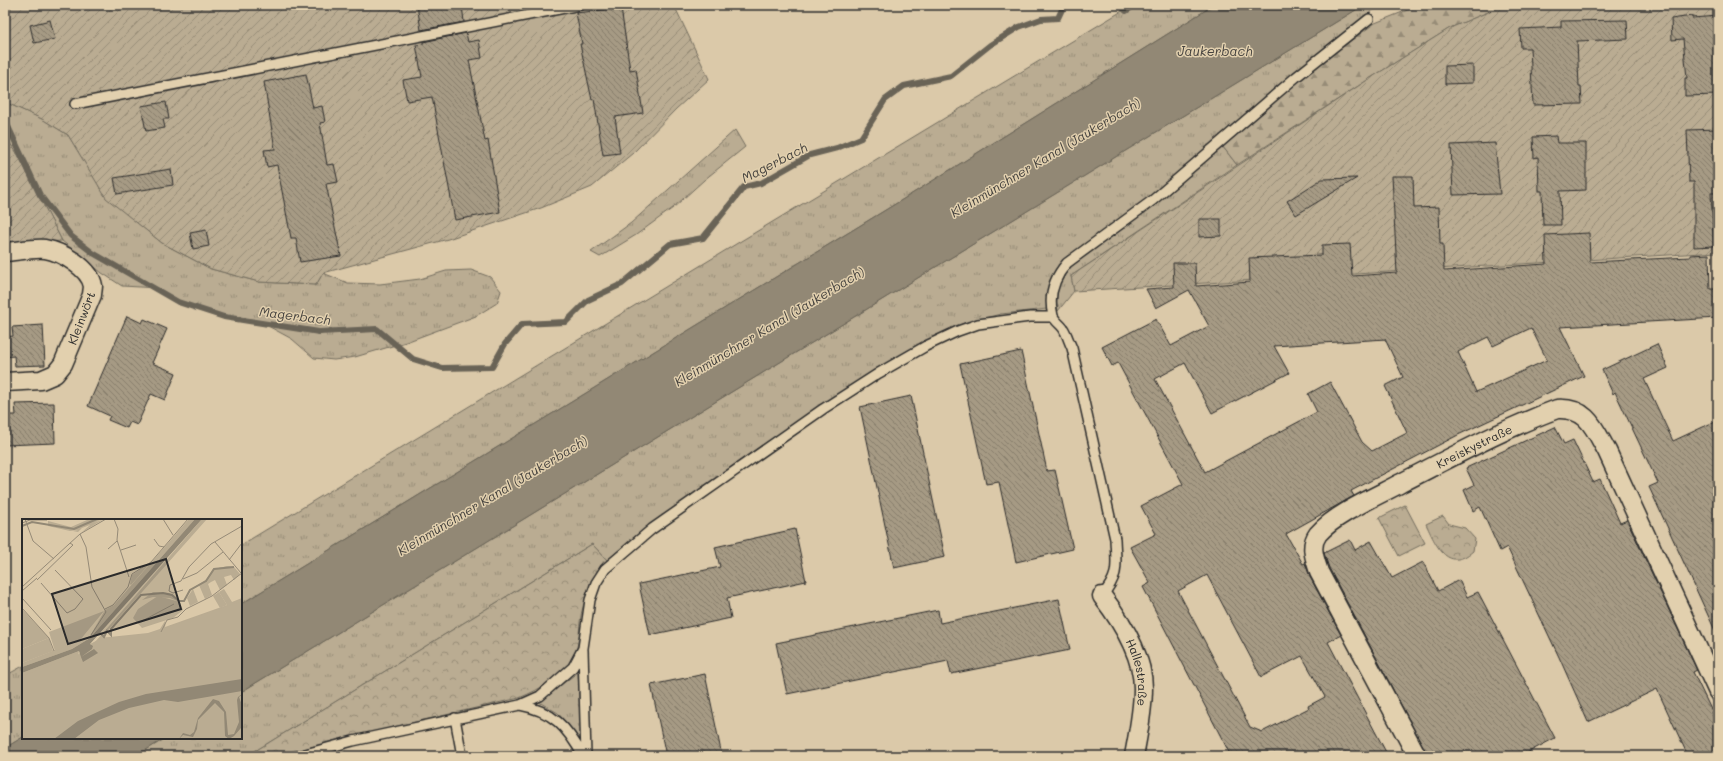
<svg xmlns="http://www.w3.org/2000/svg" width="1723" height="761" font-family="Mali,sans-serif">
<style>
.grass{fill:url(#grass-tufts);stroke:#726c5e}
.forest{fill:url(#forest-firs);stroke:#726c5e}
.park{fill:url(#park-crowns);stroke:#726c5e}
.garden{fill:url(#garden-furrows);stroke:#726c5e}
.water{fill:#928875;stroke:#696357}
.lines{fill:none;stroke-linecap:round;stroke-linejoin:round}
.stream{stroke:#696357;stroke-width:6}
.building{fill:url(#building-back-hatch);stroke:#2b2b2b;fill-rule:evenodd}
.service-casing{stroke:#2b2b2b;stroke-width:12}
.minor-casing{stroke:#2b2b2b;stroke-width:21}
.service{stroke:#e2d0ae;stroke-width:9}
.minor{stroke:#e2d0ae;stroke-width:18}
.labels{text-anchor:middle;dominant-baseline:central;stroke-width:3;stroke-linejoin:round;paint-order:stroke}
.street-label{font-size:12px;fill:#2b2b2b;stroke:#e2d0ae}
.water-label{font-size:13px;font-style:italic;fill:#45423e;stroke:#e2d0ae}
.inset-river{fill:none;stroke:#928875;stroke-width:2}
.inset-road{fill:none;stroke:#958a77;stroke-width:1}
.view{fill:#2b2b2b;fill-opacity:0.15;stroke:#2b2b2b;stroke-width:2}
.inset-edge{fill:none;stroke:#2b2b2b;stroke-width:2}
</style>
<defs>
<pattern id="grass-tufts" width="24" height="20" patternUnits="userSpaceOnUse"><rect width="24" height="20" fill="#baac92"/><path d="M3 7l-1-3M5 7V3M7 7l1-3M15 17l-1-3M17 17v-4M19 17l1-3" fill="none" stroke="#978c77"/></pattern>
<pattern id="forest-firs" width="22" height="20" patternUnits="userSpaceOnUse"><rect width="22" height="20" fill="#baac92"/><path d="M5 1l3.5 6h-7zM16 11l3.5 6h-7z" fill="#978c77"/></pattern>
<pattern id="park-crowns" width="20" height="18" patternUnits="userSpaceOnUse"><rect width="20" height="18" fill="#baac92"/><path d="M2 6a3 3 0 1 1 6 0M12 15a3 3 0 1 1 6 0" fill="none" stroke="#978c77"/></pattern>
<pattern id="garden-furrows" width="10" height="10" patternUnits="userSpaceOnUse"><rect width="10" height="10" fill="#baac92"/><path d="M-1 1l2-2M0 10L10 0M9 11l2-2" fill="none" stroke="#978c77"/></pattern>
<pattern id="building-back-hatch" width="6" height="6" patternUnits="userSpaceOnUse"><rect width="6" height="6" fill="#a69a84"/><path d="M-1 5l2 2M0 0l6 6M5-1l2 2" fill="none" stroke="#877e6c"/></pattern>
</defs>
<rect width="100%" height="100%" fill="#dbc9a9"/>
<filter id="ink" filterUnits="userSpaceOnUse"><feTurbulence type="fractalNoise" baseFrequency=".025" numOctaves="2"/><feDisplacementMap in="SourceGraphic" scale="8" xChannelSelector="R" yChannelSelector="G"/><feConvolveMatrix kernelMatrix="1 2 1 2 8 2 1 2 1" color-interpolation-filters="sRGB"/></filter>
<g filter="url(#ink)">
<path class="grass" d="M1132,5H1214L910,195L241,604V545L736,244Z
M1364,5H1390L1373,10L1154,195L1069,258C1050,275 1052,285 1047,309L1001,314L964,323L916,346L852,385L762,445L637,535L607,560L592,544L247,756H136L166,738H241V692Z
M5,102L42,119L68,135L107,198L162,243L211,269L259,282L316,285L323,273L348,283L380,284L420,279L446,271L471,270L490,277L501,291L497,303L476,316L406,342L355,357L334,360L314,358L292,339L268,326L232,318L178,301L158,288L122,286L102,273L62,241L17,153L5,137Z
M735,130L745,147L704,180L673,208L636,235L600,257L591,252L631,223Z
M1223,147L1237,165L1071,276L1074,291L1058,311C1055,292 1056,287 1066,271Z
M23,666V737L5,748V676Z
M578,672L581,737H577L558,713L539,702Z"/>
<path class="forest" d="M1420,5H1505L1450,28L1369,79L1237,165L1223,147L1300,78L1375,23Z"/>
<path class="park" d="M1405,505L1425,543L1399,556L1379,518Z
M1443,516L1449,524L1465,528L1475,539L1473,551C1447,574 1435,543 1426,524Z
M592,544L607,560C593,579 583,598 580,622C579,632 579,646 574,655C562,677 541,689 519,698L329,742L280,756H247Z"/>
<path class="garden" d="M5,5H674L709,79L676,109L633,153L592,187L541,208L448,239L323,273L316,285L259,282L211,269L162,243L106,198L68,135L42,119L5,102Z
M1505,5H1718V252L1074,291L1071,276L1369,79L1450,28Z
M5,137L17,153L62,241L5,245Z"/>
<path class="water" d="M1214,5H1364L241,692V604L910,195Z
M23,737V738H166L136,756H5V748Z"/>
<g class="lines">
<path class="stream" d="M1120,5L1126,11L1135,5
M5,120L40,195L71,236L93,253L178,302L224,317L319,332L377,329L413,359L442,368L492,367L505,344L522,324L566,322L588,300L622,284L670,244L703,238L744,187L761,183L810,155L837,148L861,138L885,100L904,86L951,76L990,45L1019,27L1041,19L1058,18L1064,5"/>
</g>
<path class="building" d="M417,5H462L464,22L421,30Z
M621,8L630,70L636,69L643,113L615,117L620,153L603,155L594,99L592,100L580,44H582L576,13Z
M1692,16V18L1718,16V95L1685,96V78H1687L1683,39L1672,40L1671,19Z
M50,20L55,39L34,43L30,25Z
M1627,20L1628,39L1577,41L1579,86H1581L1582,104L1533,105L1530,48H1521L1520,29L1561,27V21Z
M466,33L468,42L479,40L482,58L469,60L485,141L488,140L500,212L455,220L432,97L407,101L403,80L422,77L416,45L423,44V42Z
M1473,65V83L1445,84V66Z
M306,74L313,108L322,106L325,122L320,123L327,165L334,164L338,182L326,184L341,256L300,262L296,238H291L277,165L267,167L264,150L275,149L264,82Z
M166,102L169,119H163L165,128L146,131L141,106Z
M1718,129V193H1711L1714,246L1694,247V182H1689L1687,130Z
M1556,136L1557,143H1586V190L1560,191L1561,225H1543L1542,191H1539L1538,157L1534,158L1533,137Z
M1495,143L1500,194L1453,195L1451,145Z
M171,169L173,185L117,194L114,178Z
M1392,176H1413L1414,208L1439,207L1440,244H1443L1444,271L1546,264L1545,235L1589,233L1590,262L1690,257V255L1709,254L1710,289H1718V318L1560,327L1584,376L1458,435L1351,491L1354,496L1286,534L1303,564L1305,563L1310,577L1341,635L1328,642L1388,756H1231L1143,587L1150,583L1130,547L1156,534L1141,506L1183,484L1118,363L1112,366L1102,347L1156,319L1171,346L1209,326L1189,290L1156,308L1146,289L1174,287L1173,263H1195L1196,286L1250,282L1249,258L1322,255V245L1350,244L1352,276L1397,273ZM1531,328L1547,360L1476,392L1458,352L1488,337L1493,346ZM1385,339L1403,377L1385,386L1407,433L1372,451L1362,442L1330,382L1308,394L1317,412L1205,472L1155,379L1185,363L1212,413L1289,373L1274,346L1386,339ZM1207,575L1261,677L1302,656L1325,697L1308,706L1309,708L1262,732L1250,727L1178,591Z
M1357,178L1296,215L1287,201L1322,179Z
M1199,219H1221V236L1199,237Z
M206,230L209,246L193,249L190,233Z
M127,316L142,323L144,319L167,329L152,363L176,373L165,400L151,394L137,425L130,422L127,428L108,420L110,416L88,406Z
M43,325L45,365L15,366L14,356L5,357V337L13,336L12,327Z
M1657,344L1668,368L1644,379L1673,441L1718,420V637L1649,487L1658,483L1615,392L1613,394L1602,370Z
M1021,351L1047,471L1055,470L1073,549L1016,562L999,482L986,484L960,364Z
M911,396L945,557L894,568L860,407Z
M54,403L55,443L5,445V415H16L15,404Z
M1555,427L1564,444L1573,440L1593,482L1600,479L1620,523L1627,520L1697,670L1693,672L1718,724V756H1688L1657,689L1588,722L1559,657L1507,547L1500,551L1480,507L1473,511L1464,490L1474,485L1466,468Z
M795,529L806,581L727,598L731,618L650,635L639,584L720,567L715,547Z
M1350,540L1355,550L1371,541L1392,578L1423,562L1438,591L1459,580L1467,597L1478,592L1555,738L1521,756H1428L1329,568L1324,553Z
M1059,599L1070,650L951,674L948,661L787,694L776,643L938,610L940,623Z
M705,674L722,756H666L651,685Z"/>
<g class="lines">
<g class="service-casing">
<path id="service" d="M75,104L580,5
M1102,596C1120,574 1116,566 1115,539L1072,348C1069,342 1067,334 1063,328C1060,324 1055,321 1053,316C1048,296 1054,278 1067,263L1153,200L1296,77L1369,19
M583,650L586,756
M520,705C553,711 567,727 583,756
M455,718L462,756
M298,756L353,741L520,705L540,696L573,667L583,648L590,600L596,583L605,569L652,529L823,409L879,373L926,346L958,331L978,324L1030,317H1053"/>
</g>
<g class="minor-casing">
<g id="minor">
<path d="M5,252C18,251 33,248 45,249C62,252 90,268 93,286C93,288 92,293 92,295L63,364L55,374L41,380L5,382"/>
<path id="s1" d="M1102,596C1122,622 1143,655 1143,688C1143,711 1138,734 1134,756"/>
<path id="s2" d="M1417,756L1319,572C1315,559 1309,546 1318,534C1335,514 1377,496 1401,483C1452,457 1503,429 1557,409C1587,407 1594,428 1607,451L1718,692"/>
</g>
</g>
<use href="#service" class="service"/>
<use href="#minor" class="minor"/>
</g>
</g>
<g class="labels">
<g class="street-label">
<text transform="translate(81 318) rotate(-69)">Kleinwört</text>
<text stroke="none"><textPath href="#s2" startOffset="428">Kreiskystraße</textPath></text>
<text stroke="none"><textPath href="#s1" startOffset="86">Hallestraße</textPath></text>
</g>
<g class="water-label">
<text x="1215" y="50">Jaukerbach</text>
<text transform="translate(1045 157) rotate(-31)">Kleinmünchner Kanal (Jaukerbach)</text>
<text transform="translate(774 162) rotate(-27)">Magerbach</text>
<text transform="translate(295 315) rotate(7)">Magerbach</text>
<text transform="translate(769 326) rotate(-31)">Kleinmünchner Kanal (Jaukerbach)</text>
<text transform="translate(492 495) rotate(-31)">Kleinmünchner Kanal (Jaukerbach)</text>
</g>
</g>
<g transform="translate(22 519)">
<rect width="220" height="220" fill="#dbc9a9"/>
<path d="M167,0H173L68,119L50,130L0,148V144L68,117L83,91L92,86ZM180,0H185L80,118L93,120L70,126L68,125L74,122ZM206,47L212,48L195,49L184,62L168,72L162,82L158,83L148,79L131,78L120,81L131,73L147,74L157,82L162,81L168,71L185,60L191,50ZM202,70L210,83L220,79V84L141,112L144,102L143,108L205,86L197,73ZM57,132L56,137L0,159V154Z" fill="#baac92"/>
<path d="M80,0L72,4L82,0L59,14L68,6L57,10L60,9L56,13L51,12L56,11L48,12L26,7V2L49,8L65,1Z" fill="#baac92"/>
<path d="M130,42L109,66L108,65L110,56ZM220,82V220H0V157L54,137L78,119L126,114L138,110L143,102V109Z" fill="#baac92"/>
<path d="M206,47L212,48L218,55L212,61L209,56L202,58L205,66L198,71L193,61L189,63L186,65L190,76L183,80L177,66L184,62L193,50ZM171,70L176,83L168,87L165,79ZM197,73L205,86L198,89L191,77ZM136,77L158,83L161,91L151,99L120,109L111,99L116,90ZM82,92L58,121L33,132L27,113ZM27,119L31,132L0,144V130Z" fill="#baac92"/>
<path d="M0,90L27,119L0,130Z" fill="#baac92"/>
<path d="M173,0H180L68,125L71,127L70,130L59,138L57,132L0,154V148L50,130L68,119ZM72,130L76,134L61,143L59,138ZM220,160V172L156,183L142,181L107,189L77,201L52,220H32L56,202L97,183L124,175ZM220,175V176L217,178L220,186L219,209L212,217L207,220L203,217L202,193L193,184L176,201L175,210L171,218L161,216L157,220L161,214L168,216L172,213L176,199L191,180L197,182L204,193L206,216L212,215L217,203L215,181L216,178Z" fill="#928875"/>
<path class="inset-river" d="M0,7L10,3L52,10L75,0M78,114L82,118L85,112L89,116V110L119,76L141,74L150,76L157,82H162L168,71L184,62L192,50L212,48"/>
<path class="inset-road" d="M3,0L11,22L32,40M92,0L96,10L95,21L107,58M141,0L151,16M0,4L8,1H25M58,15L64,28L70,68L84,93L69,116M132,20L137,27L142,28M193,23L219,54M86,30L95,22M99,31L114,26M207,41L220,24M161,60L175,54L201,33M15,61L51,26L48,24M19,64L45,94L53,90L61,80L33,51M0,68L58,15L84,0M161,71L151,74L147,72L148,66L159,62L167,48L189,25L220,7M0,72L15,59M0,79L29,111M0,89L27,119L32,132M83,90L91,86L106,68L110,55L129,43L166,0M120,102L152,85M139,113L145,101L156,98L164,90L190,77L220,54"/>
<path class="view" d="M144,40L159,90L46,125L30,75Z"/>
<rect width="220" height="220" class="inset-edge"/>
</g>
<rect width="1723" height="761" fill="none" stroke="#e2d0ae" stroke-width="20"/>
<rect x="10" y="10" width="1703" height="741" fill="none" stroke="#2b2b2b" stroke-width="1.5" filter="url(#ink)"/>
</svg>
